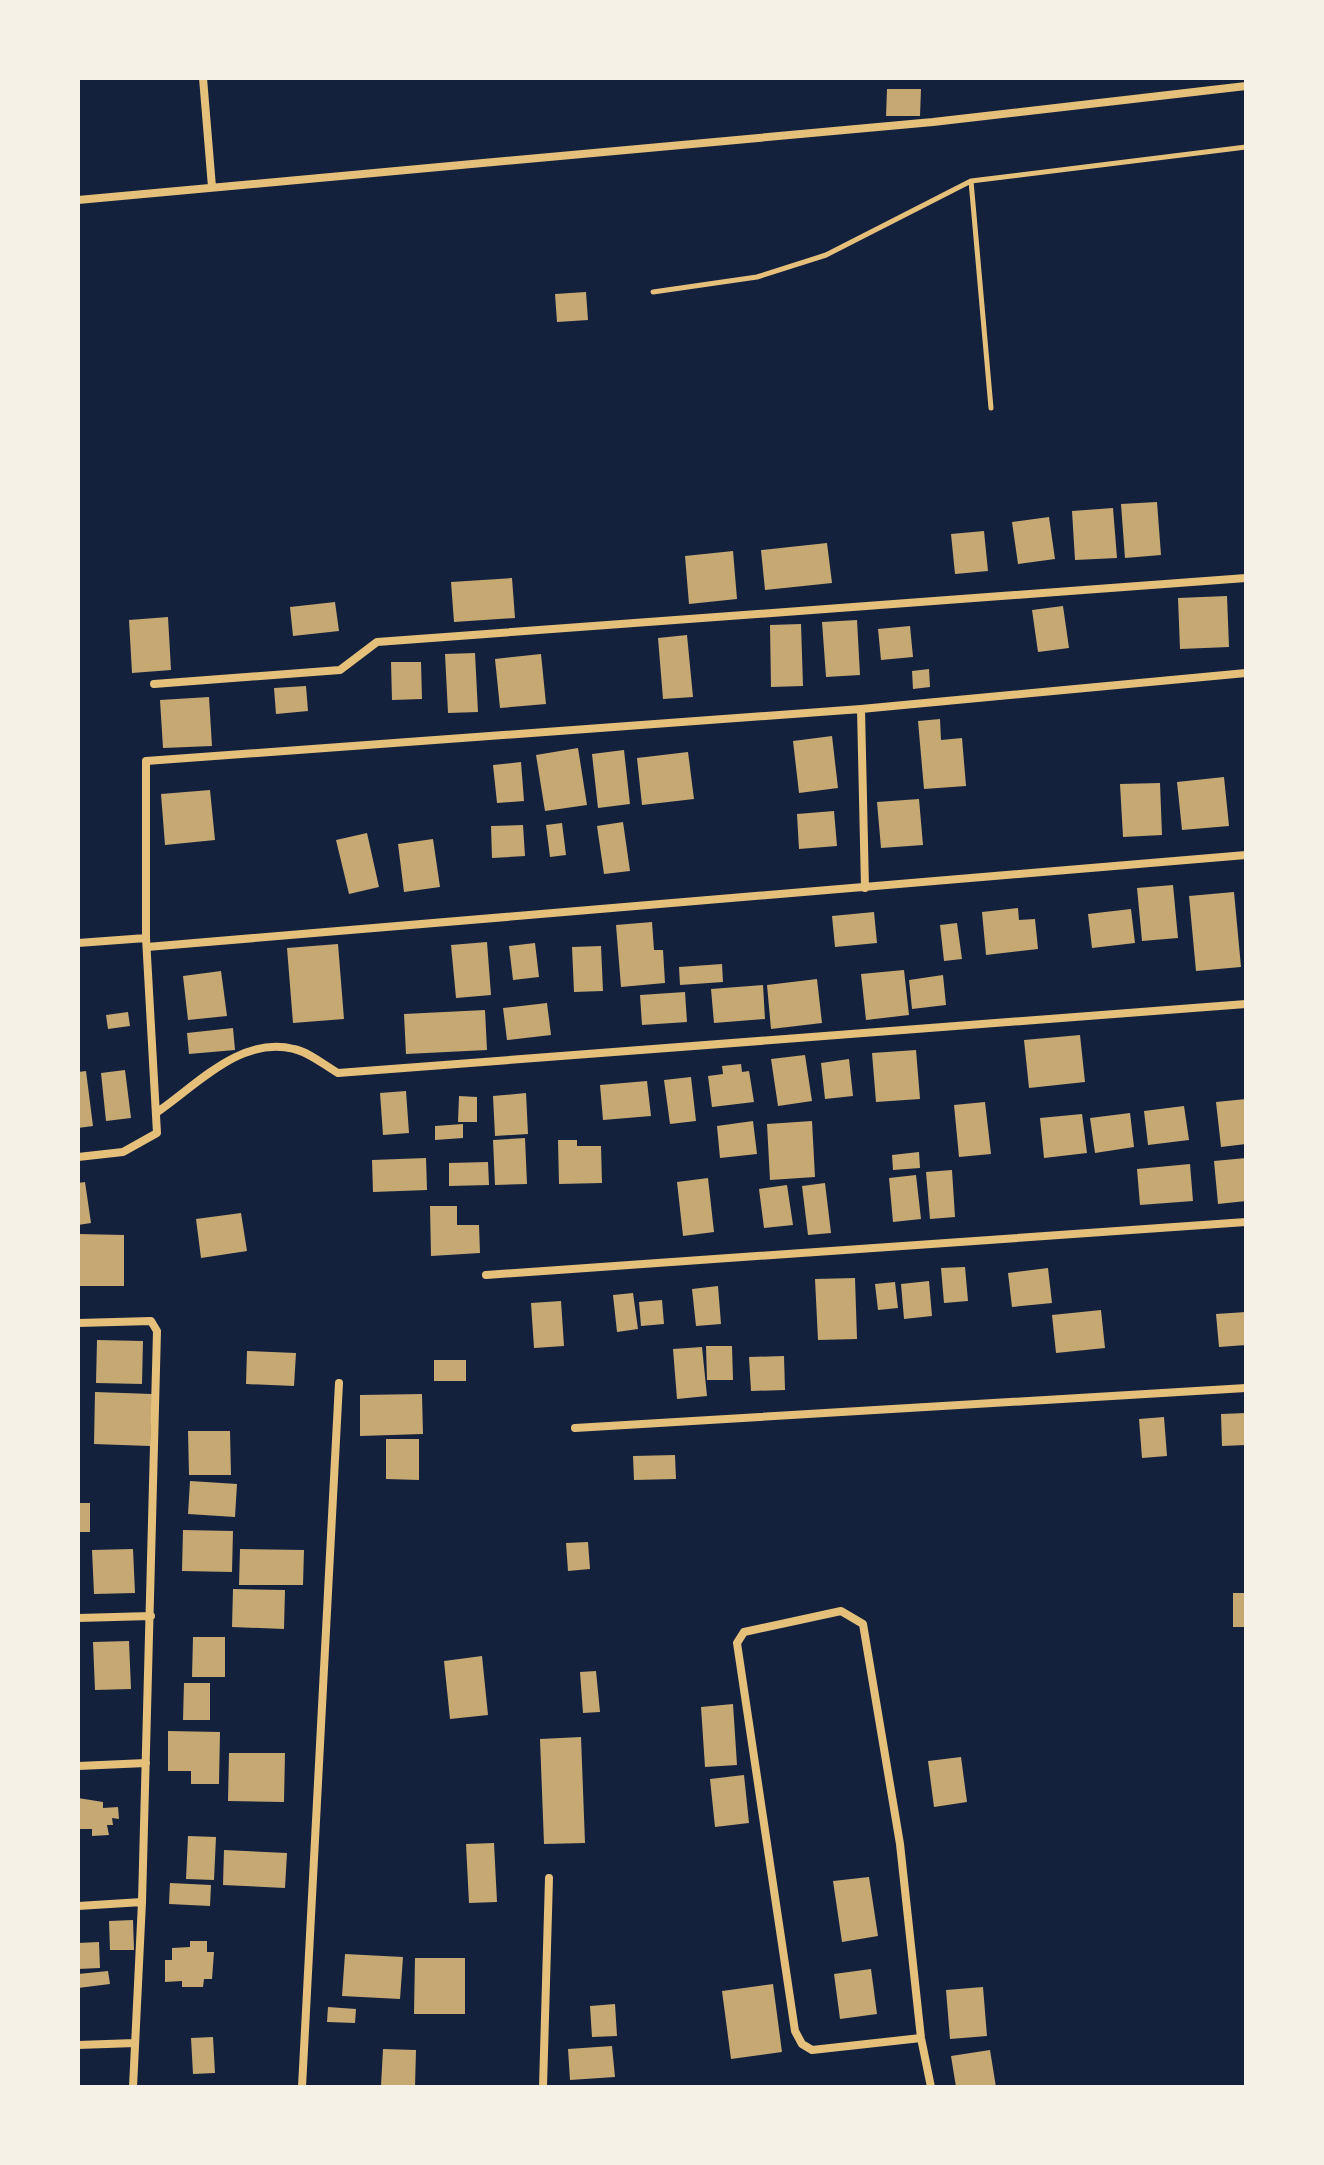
<svg xmlns="http://www.w3.org/2000/svg" width="1324" height="2165" font-family="'DejaVu Sans',sans-serif">
<style>
.building{fill:#c6a872}
.lines{fill:none;stroke-linecap:round;stroke-linejoin:round}
.service{stroke:#e5c07b;stroke-width:5}
.minor{stroke:#e5c07b;stroke-width:8}
</style>
<rect width="100%" height="100%" fill="#14213d"/>
<path class="building" d="M887,89H921L920,116H886Z
M586,292L588,320L557,322L555,294Z
M1157,502L1161,555L1125,558L1121,504Z
M1113,508L1117,558L1075,560L1072,511Z
M1049,517L1055,559L1018,564L1012,522Z
M984,531L988,571L955,574L951,534Z
M827,543L832,583L765,590L761,550Z
M733,551L737,599L689,604L685,556Z
M512,578L515,618L454,622L451,582Z
M1227,596L1229,647L1180,649L1178,598Z
M335,602L339,631L293,636L290,607Z
M1063,606L1069,648L1038,652L1032,610Z
M168,617L171,670L132,673L129,620Z
M857,620L860,675L826,677L822,622Z
M801,624L803,686L771,687L770,625Z
M910,626L913,657L881,660L878,629Z
M687,635L693,697L663,699L658,638Z
M475,653L478,712L448,713L445,654Z
M541,654L546,704L500,708L495,659Z
M391,662H421L422,699L392,700Z
M929,669L930,687L913,689L912,671Z
M306,686L308,711L276,714L274,688Z
M209,697L212,746L163,748L160,700Z
M940,719L941,740L962,738L966,786L924,789L918,721Z
M832,736L838,788L799,793L793,741Z
M578,748L587,805L545,811L536,755Z
M624,750L630,804L598,808L592,754Z
M688,752L694,799L642,805L637,758Z
M521,762L524,801L497,803L493,765Z
M1224,777L1229,826L1182,830L1177,782Z
M1160,783L1162,835L1123,837L1120,784Z
M210,790L215,840L165,845L161,794Z
M919,799L923,845L881,848L877,802Z
M834,811L837,846L799,849L797,814Z
M623,822L630,871L604,874L597,826Z
M562,823L566,855L550,857L546,825Z
M523,825L525,856L492,858L491,826Z
M367,833L379,887L349,894L336,840Z
M433,839L440,887L404,892L398,844Z
M1173,885L1178,938L1142,941L1137,888Z
M1234,892L1241,967L1196,971L1189,896Z
M1018,908L1019,920L1035,919L1038,949L986,955L982,912Z
M1131,909L1135,943L1092,948L1088,914Z
M874,912L877,943L835,947L832,916Z
M652,922L654,950H663L665,983L621,987L616,925Z
M957,923L962,959L944,961L940,925Z
M487,942L491,995L456,998L451,945Z
M535,943L539,977L513,980L509,946Z
M338,944L344,1019L293,1023L287,948Z
M601,946L603,991L574,992L572,947Z
M722,964L723,982L680,985L679,967Z
M904,970L909,1015L866,1020L861,974Z
M221,971L227,1016L188,1020L183,976Z
M943,975L946,1005L912,1009L909,980Z
M817,979L822,1023L771,1029L767,985Z
M763,985L765,1019L714,1023L711,989Z
M685,992L687,1022L642,1025L640,995Z
M547,1003L551,1035L507,1040L503,1008Z
M485,1010L487,1050L406,1054L404,1014Z
M128,1012L130,1026L108,1029L106,1015Z
M233,1028L235,1050L189,1054L187,1033Z
M1080,1035L1085,1082L1029,1088L1024,1040Z
M916,1050L920,1099L876,1102L872,1053Z
M805,1055L812,1101L778,1106L771,1059Z
M849,1059L853,1096L825,1099L821,1063Z
M741,1064L742,1072L749,1071L754,1102L712,1107L708,1076L723,1074L722,1066Z
M125,1070L131,1118L106,1121L101,1073Z
M86,1071L93,1126L78,1128V1072Z
M691,1077L696,1121L670,1124L664,1080Z
M647,1081L651,1116L603,1120L600,1085Z
M406,1091L409,1133L383,1135L380,1093Z
M526,1093L528,1134L495,1136L493,1096Z
M459,1096L477,1097V1122H458Z
M1246,1099V1144L1221,1147L1216,1102Z
M985,1102L991,1154L959,1157L954,1105Z
M1184,1106L1189,1140L1148,1145L1144,1111Z
M1130,1113L1134,1147L1095,1153L1090,1118Z
M1082,1114L1087,1153L1044,1158L1040,1118Z
M753,1121L757,1154L720,1158L717,1126Z
M812,1121L815,1177L770,1180L767,1124Z
M463,1124V1138L435,1140V1126Z
M525,1138L527,1184L495,1185L493,1140Z
M558,1140H577V1146H601L602,1183L559,1184Z
M919,1152L920,1168L893,1170L892,1155Z
M426,1158L427,1190L373,1192L372,1160Z
M1246,1158V1201L1218,1204L1214,1161Z
M488,1162L489,1185L449,1186V1163Z
M1190,1164L1193,1201L1140,1205L1137,1169Z
M952,1170L955,1217L930,1219L926,1172Z
M916,1175L921,1219L893,1222L889,1178Z
M708,1178L714,1232L683,1236L677,1182Z
M85,1182L91,1223L78,1225V1183Z
M825,1183L831,1233L808,1235L802,1186Z
M787,1185L793,1225L764,1228L759,1189Z
M430,1206H457V1225H479L480,1253L431,1256Z
M241,1213L247,1251L201,1258L196,1219Z
M78,1234L124,1235V1286H78Z
M965,1267L968,1301L944,1303L941,1268Z
M1048,1268L1052,1303L1012,1307L1008,1273Z
M855,1278L857,1339L818,1340L815,1279Z
M929,1281L932,1316L904,1319L901,1284Z
M895,1282L898,1308L878,1310L875,1284Z
M718,1286L721,1324L696,1326L692,1289Z
M633,1293L638,1329L617,1332L613,1295Z
M662,1300L664,1324L641,1326L639,1302Z
M561,1301L564,1346L534,1348L531,1303Z
M1101,1310L1105,1348L1056,1353L1052,1315Z
M1246,1312V1345L1219,1347L1216,1314Z
M97,1340L143,1341L142,1384L96,1383Z
M706,1346H732L733,1380H707Z
M702,1347L707,1396L677,1399L673,1349Z
M247,1351L296,1353L294,1386L246,1384Z
M784,1356L785,1390L751,1391L749,1357Z
M434,1360H466V1381H434Z
M95,1392L152,1394L150,1446L94,1444Z
M422,1394L423,1434L360,1436V1395Z
M1246,1413V1445L1222,1446L1221,1414Z
M1164,1417L1167,1456L1142,1458L1139,1419Z
M188,1431H230L231,1475H189Z
M386,1439H419V1480L386,1479Z
M675,1455L676,1479L634,1480L633,1456Z
M190,1481L237,1484L235,1517L188,1514Z
M78,1503H90V1532H78Z
M183,1530L233,1531L232,1572L182,1571Z
M588,1542L590,1569L568,1571L566,1543Z
M133,1549L135,1593L94,1594L92,1550Z
M240,1549L304,1550L303,1585H239Z
M233,1589L285,1590L284,1629L232,1627Z
M1233,1593H1246V1627H1233Z
M193,1637H225V1677H192Z
M129,1641L131,1689L95,1690L93,1642Z
M482,1656L488,1715L450,1719L444,1661Z
M596,1671L600,1712L583,1713L580,1672Z
M184,1683H210V1720H183Z
M733,1704L737,1765L705,1767L701,1707Z
M168,1731L220,1732L219,1784H191V1771H168Z
M581,1737L585,1843L544,1844L540,1739Z
M229,1753H285L284,1802L228,1801Z
M961,1757L967,1802L934,1807L928,1761Z
M744,1775L749,1823L715,1827L710,1779Z
M78,1798L103,1802V1808L118,1807L119,1819L112,1818L113,1825H107L109,1835L92,1836V1829H78Z
M188,1836L216,1837L214,1880L186,1879Z
M494,1843L497,1902L469,1903L466,1844Z
M224,1850L287,1853L285,1888L223,1885Z
M869,1877L878,1936L842,1942L833,1881Z
M170,1883L211,1885L210,1906L169,1904Z
M133,1920L134,1950H110L109,1921Z
M190,1941H207V1952H214L212,1979H204L203,1987H182V1981L165,1982V1960H172V1948L190,1947Z
M99,1942L100,1968L78,1969V1943Z
M345,1954L403,1957L400,1999L342,1996Z
M415,1958H465V2014H414Z
M871,1969L877,2014L840,2019L834,1974Z
M108,1971L110,1984L78,1988V1974Z
M773,1984L782,2052L731,2059L722,1991Z
M983,1987L987,2036L950,2039L946,1990Z
M615,2004L617,2036L592,2037L590,2006Z
M328,2007L356,2009L355,2023L327,2022Z
M213,2037L215,2073L193,2074L191,2038Z
M612,2046L615,2077L570,2080L568,2049Z
M383,2049L416,2050L415,2087L381,2086Z
M990,2050L996,2087H956L951,2056Z"/>
<g class="lines">
<path class="service" d="M971,181L991,408
M653,292L757,277L826,255L971,181L1246,147"/>
<path class="minor" d="M203,78L212,187
M78,200L933,122L1246,86
M154,684L340,670L377,642L1246,578
M861,709L865,888
M78,943L146,938
M147,947L1246,855
M156,1113C196,1086 241,1035 294,1049C309,1052 324,1065 338,1073L1246,1004
M78,1157L123,1152L157,1133L146,938V761L861,709L1246,673
M486,1275L1246,1222
M78,1323L151,1321L157,1331L142,1902L133,2087
M575,1428L1246,1388
M78,1618L151,1616
M78,1766L146,1763
M78,1906L142,1902
M921,2038L812,2050L802,2044L795,2031L737,1643L744,1632L841,1611L863,1624L900,1844L921,2038L931,2087
M78,2045L135,2043
M302,2087L339,1383
M543,2087L549,1878"/>
</g>
<rect width="1324" height="2165" fill="none" stroke="#f6f1e7" stroke-width="160"/>
</svg>
